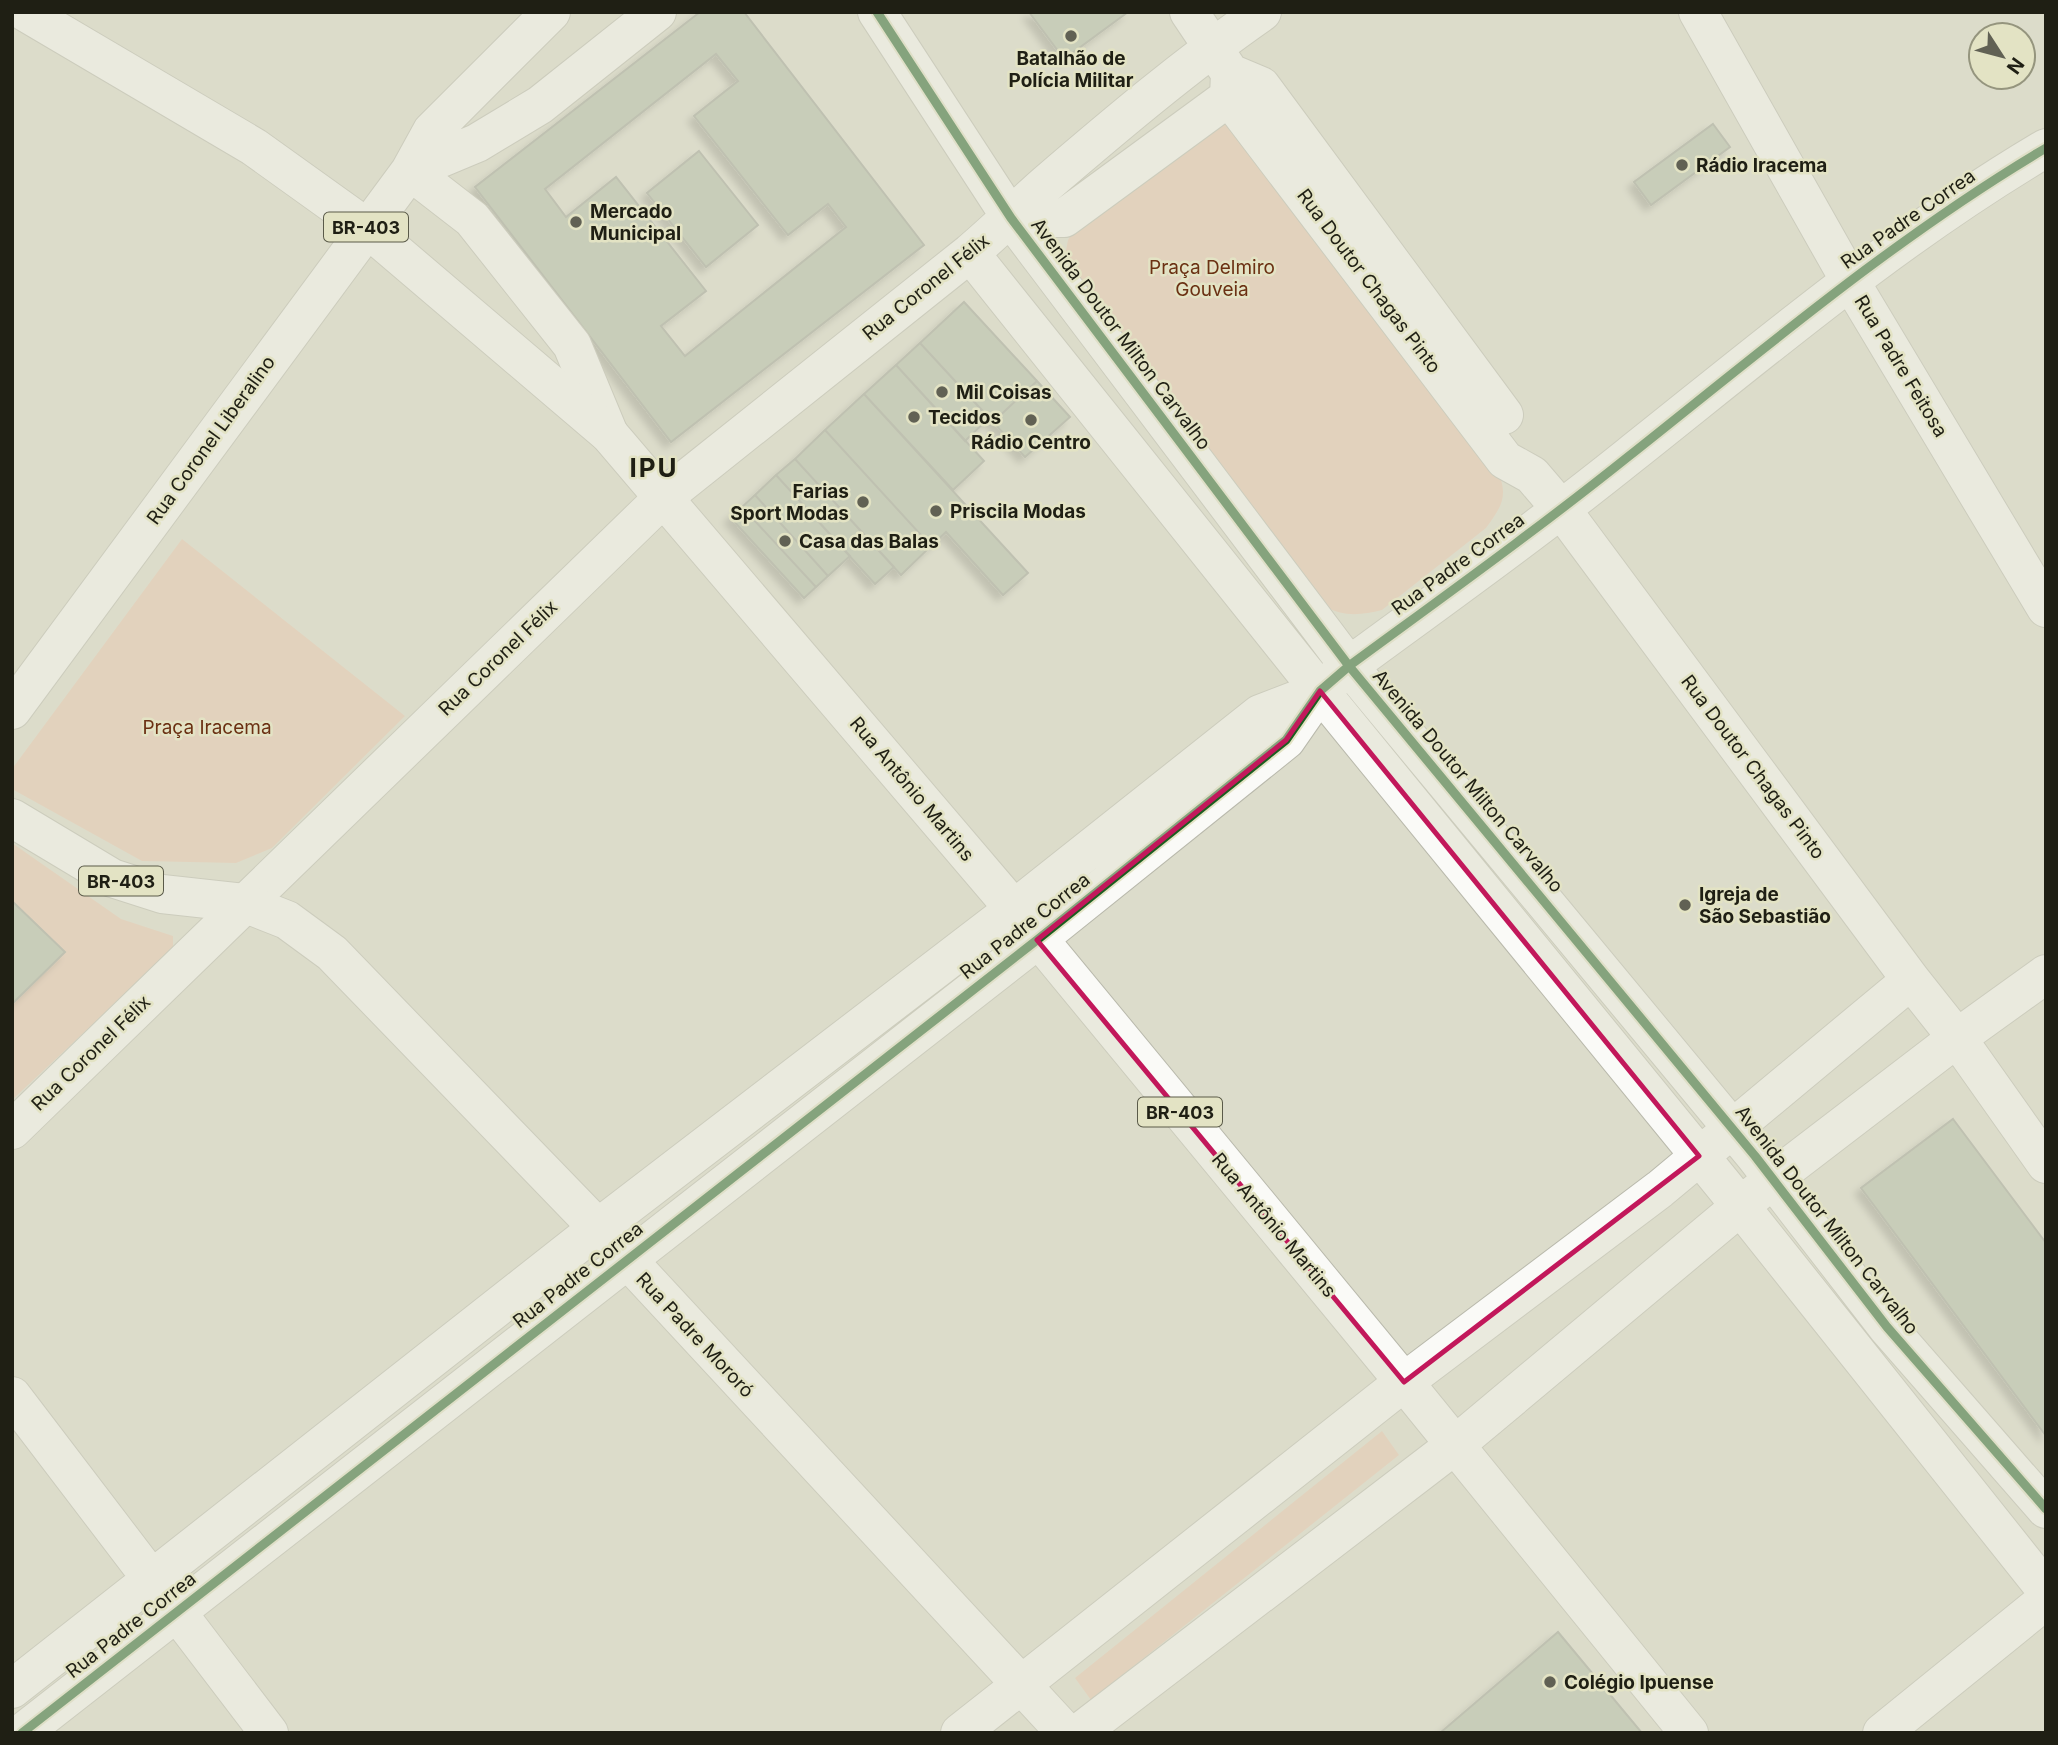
<svg xmlns="http://www.w3.org/2000/svg" width="2058" height="1745" font-family="Inter,sans-serif">
<style>
.green{fill:#e9c6ae}
.building{fill:#b0bba4;stroke:#9c9f93;stroke-width:2;fill-rule:evenodd;filter:url(#shadow)}
.lines{fill:none;stroke-linecap:round;stroke-linejoin:round}
.minor-casing{stroke:#b9b9ac;stroke-width:40}
.major-casing{stroke:#b9b9ac;stroke-width:40}
.minor{stroke:#fafaf7;stroke-width:38}
.major{stroke:#fafaf7;stroke-width:38}
.cycleway-casing{stroke:#e3e3c4;stroke-width:13}
.cycleway{stroke:#1b5e20;stroke-width:9}
.marked{fill:none;stroke:#c2185b;stroke-width:5;stroke-linejoin:round}
.poi-dot{fill:#616154;stroke:#e3e3c4;stroke-width:2.5}
.labels{text-anchor:middle;dominant-baseline:central;stroke-width:5;stroke-linejoin:round;paint-order:stroke}
.shield{fill:#e3e3c4;stroke:#5a5a49;stroke-width:2}
.shield-label{font-size:18px;font-weight:bold;fill:#1f1f14}
.poi-label{font-size:19px;font-weight:bold;fill:#1f1f14;stroke:#e3e3c4;text-anchor:start}
.street-label{font-size:19px;fill:#1f1f14;stroke:#e3e3c4}
.park-label{font-size:19px;fill:#6b3113;stroke:#e3e3c4}
.district-label{font-size:26px;font-weight:bold;letter-spacing:2px;fill:#1f1f14;stroke:#e3e3c4}
</style>
<defs>
<filter id="shadow"><feDropShadow dx="-6" dy="6" stdDeviation="3.5" flood-color="#0004"/></filter>
</defs>
<rect width="100%" height="100%" fill="#dcdccb"/>
<path class="green" d="M1214,122L1233,125L1496,468C1509,494 1503,505 1486,528L1382,610C1362,615 1344,617 1326,607L1063,266L1068,240L1077,223Z
M182,539L405,716L272,848L236,863L142,861L12,789V769Z
M12,843L121,919L173,936V949L12,1100Z
M1382,1431L1399,1455L1091,1700L1075,1678Z"/>
<path class="building" d="M700,12H744L924,245L671,442L475,187ZM716,54L738,81L694,116L788,235L828,204L846,227L685,356L661,326L706,291L616,177L566,217L545,189Z
M1029,12H1128L1064,59Z
M1713,124L1730,147L1651,205L1634,182Z
M699,151L758,225L706,267L647,193Z
M964,302L1037,381L993,422L920,343Z
M920,343L989,418L965,441L896,365Z
M896,365L984,461L953,490L864,394Z
M1037,381L1070,417L1025,457L993,422Z
M864,394L1028,573L1003,595L946,532L931,546L825,430Z
M825,430L931,546L901,575L795,459Z
M795,459L894,567L875,584L776,475Z
M776,475L850,556L828,576L755,495Z
M755,495L828,576L816,587L742,507Z
M742,507L816,587L804,598L730,517Z
M12,901L65,952L12,1004Z
M1953,1119L2046,1243V1436L1861,1188Z
M1558,1632L1642,1733H1440Z"/>
<g class="lines">
<g class="minor-casing">
<path id="minor" d="M877,12L1011,218L1349,666L1755,1156L1887,1327L2046,1509
M1189,12L1230,73L1229,97L1505,460L1532,475L1562,510L1911,980L1957,1038L2046,1164
M1698,12L1850,281L2046,608
M1230,73L1261,86L1504,415
M410,171L472,219L572,345L609,434
M410,171L477,143L540,105L657,12
M1011,218H1064L1229,97
M970,253L1320,691L1725,1187L2046,1590
M12,710L410,171L432,131L551,12
M12,1130L664,497L970,253C996,231 1020,207 1045,185C1115,125 1186,65 1262,12
M12,1396L269,1733
M12,1689L598,1228L1014,909L1260,714L1320,691
M22,1733L1037,940L1286,740L1320,691L1349,666C1443,597 1538,529 1629,456C1764,349 1897,236 2046,148
M960,1733L1404,1382L1660,1189L1911,980
M1079,1733L1455,1445L1773,1179L1957,1038L2046,974
M1882,1733L2046,1600"/>
</g>
<g class="major-casing">
<path id="major" d="M25,12L254,147L367,228L609,434L1014,909L1404,1382L1689,1733
M12,818L112,878L162,894L244,903L287,920L332,953L598,1228L1066,1733"/>
</g>
<use href="#minor" class="minor"/>
<use href="#major" class="major"/>
<g class="cycleway-casing">
<path id="cycleway" d="M877,12L1011,218L1349,666L1755,1156L1887,1327L2046,1509
M22,1733L1037,940L1286,740L1320,691L1349,666C1443,597 1538,529 1629,456C1764,349 1897,236 2046,148"/>
</g>
<use href="#cycleway" class="cycleway"/>
</g>
<path d="M0 0H2058V1745H0ZM1320,691L1699,1156L1404,1382L1037,940L1286,740Z" fill="#dcdccb" fill-opacity=".55" fill-rule="evenodd"/>
<path class="marked" d="M1320,691L1699,1156L1404,1382L1037,940L1286,740Z"/>
<g class="poi-dot">
<circle cx="1071" cy="36" r="7"/>
<circle cx="1682" cy="165" r="7"/>
<circle cx="576" cy="222" r="7"/>
<circle cx="942" cy="392" r="7"/>
<circle cx="914" cy="417" r="7"/>
<circle cx="1031" cy="420" r="7"/>
<circle cx="863" cy="502" r="7"/>
<circle cx="936" cy="511" r="7"/>
<circle cx="785" cy="541" r="7"/>
<circle cx="1685" cy="905" r="7"/>
<circle cx="1550" cy="1682" r="7"/>
</g>
<g class="labels">
<g class="shield">
<rect x="324" y="212.5" width="84" height="29" rx="5"/>
<rect x="79" y="866.5" width="84" height="29" rx="5"/>
<rect x="1138" y="1097.5" width="84" height="29" rx="5"/>
</g>
<g class="shield-label">
<text x="366" y="227">BR-403</text>
<text x="121" y="881">BR-403</text>
<text x="1180" y="1112">BR-403</text>
</g>
<g class="poi-label">
<text x="1071" y="58" text-anchor="middle">Batalhão de<tspan x="1071" dy="22">Polícia Militar</tspan></text>
<text x="1696" y="165">Rádio Iracema</text>
<text x="590" y="211">Mercado<tspan x="590" dy="22">Municipal</tspan></text>
<text x="956" y="392">Mil Coisas</text>
<text x="928" y="417">Tecidos</text>
<text x="1031" y="442" text-anchor="middle">Rádio Centro</text>
<text x="849" y="491" text-anchor="end">Farias<tspan x="849" dy="22">Sport Modas</tspan></text>
<text x="950" y="511">Priscila Modas</text>
<text x="799" y="541">Casa das Balas</text>
<text x="1699" y="894">Igreja de<tspan x="1699" dy="22">São Sebastião</tspan></text>
<text x="1564" y="1682">Colégio Ipuense</text>
</g>
<g class="street-label">
<text transform="translate(1908 219) rotate(-35)">Rua Padre Correa</text>
<text transform="translate(1369 281) rotate(53)">Rua Doutor Chagas Pinto</text>
<text transform="translate(926 287) rotate(-39)">Rua Coronel Félix</text>
<text transform="translate(1121 334) rotate(53)">Avenida Doutor Milton Carvalho</text>
<text transform="translate(1901 366) rotate(59)">Rua Padre Feitosa</text>
<text transform="translate(211 440) rotate(-54)">Rua Coronel Liberalino</text>
<text transform="translate(1458 564) rotate(-36)">Rua Padre Correa</text>
<text transform="translate(498 658) rotate(-44)">Rua Coronel Félix</text>
<text transform="translate(1753 767) rotate(53)">Rua Doutor Chagas Pinto</text>
<text transform="translate(1468 781) rotate(50)">Avenida Doutor Milton Carvalho</text>
<text transform="translate(912 789) rotate(50)">Rua Antônio Martins</text>
<text transform="translate(1025 926) rotate(-38)">Rua Padre Correa</text>
<text transform="translate(91 1053) rotate(-44)">Rua Coronel Félix</text>
<text transform="translate(1827 1220) rotate(52)">Avenida Doutor Milton Carvalho</text>
<text transform="translate(1274 1225) rotate(50)">Rua Antônio Martins</text>
<text transform="translate(578 1275) rotate(-38)">Rua Padre Correa</text>
<text transform="translate(695 1335) rotate(47)">Rua Padre Mororó</text>
<text transform="translate(131 1625) rotate(-38)">Rua Padre Correa</text>
</g>
<g class="park-label">
<text x="1212" y="267">Praça Delmiro<tspan x="1212" dy="22">Gouveia</tspan></text>
<text x="207" y="727">Praça Iracema</text>
</g>
<g class="district-label">
<text x="654" y="467">IPU</text>
</g>
</g>
<rect width="2058" height="1745" fill="none" stroke="#1f1f14" stroke-width="28"/>
<g transform="translate(2002 56) rotate(126)"><circle r="33" fill="#e3e3c4" stroke="#95957e" stroke-width="2"/>
<path d="M0-5L12 26L0 18L-12 26Z" fill="#616154"/>
<text y="-10" font-size="19" font-weight="bold" text-anchor="middle" fill="#1f1f14">N</text>
</g>
</svg>
